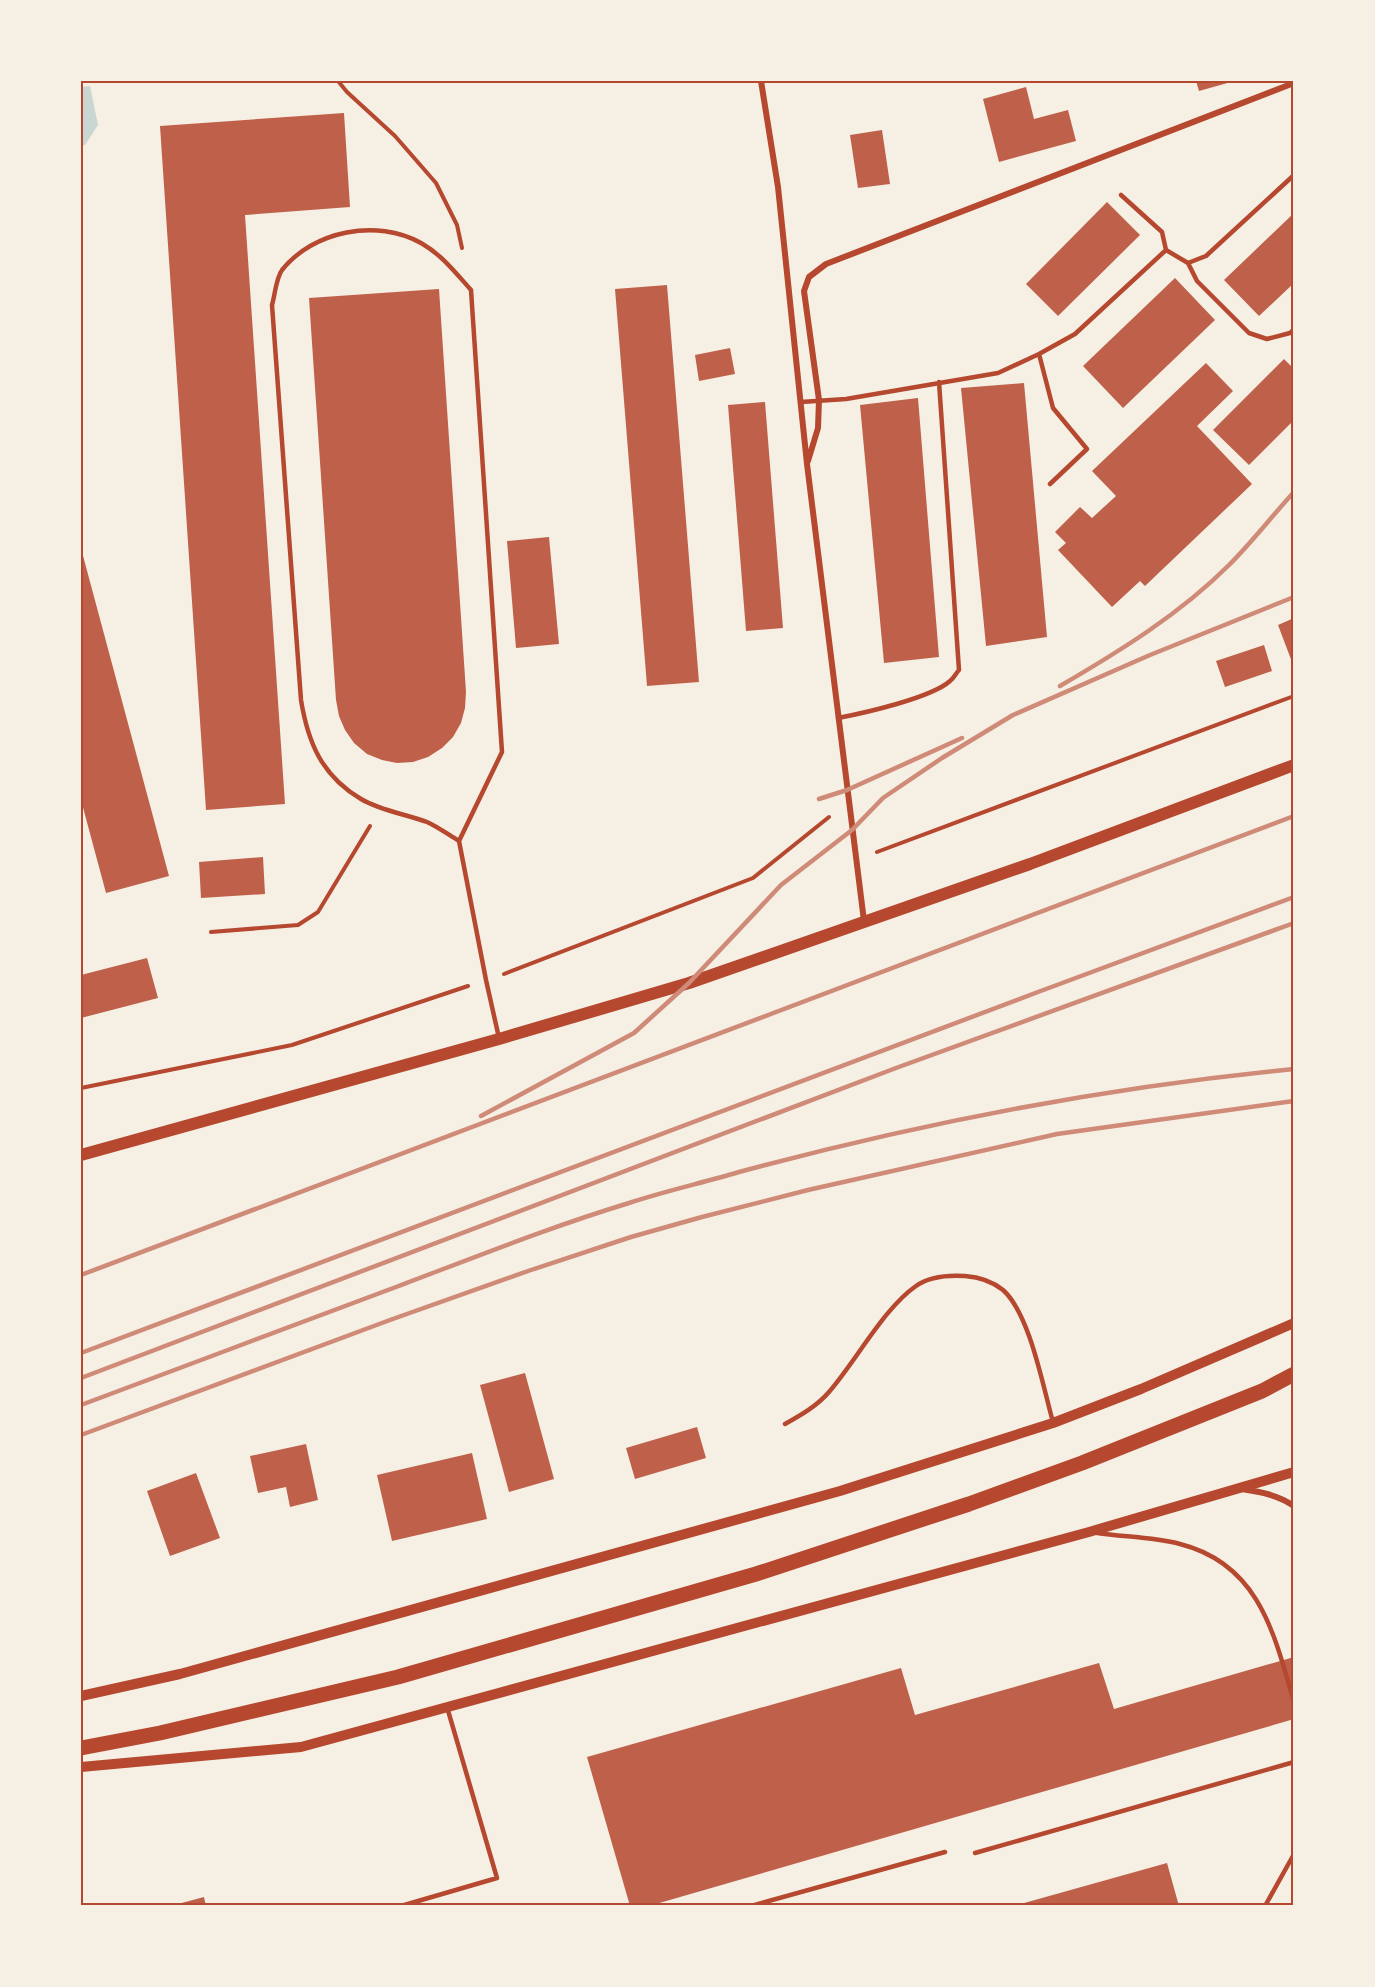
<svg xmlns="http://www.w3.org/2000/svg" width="1375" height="1987" font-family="'Zilla Slab',serif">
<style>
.water{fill:#c9d6d2}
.building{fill:#bf614a}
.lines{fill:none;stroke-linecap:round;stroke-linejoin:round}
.path{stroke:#b5482f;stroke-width:4}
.service{stroke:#b5482f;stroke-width:4.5}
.minor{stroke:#b5482f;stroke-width:6}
.tertiary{stroke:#b5482f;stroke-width:10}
.secondary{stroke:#b5482f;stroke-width:12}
.primary{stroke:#b5482f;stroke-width:15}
.rail{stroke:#cf8b77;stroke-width:4.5}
.neatline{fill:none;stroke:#b5482f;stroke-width:2}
</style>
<rect width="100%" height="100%" fill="#f6efe4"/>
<path class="water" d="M90,86L98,125L85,145L81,146V87Z"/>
<path class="building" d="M1196,81H1231V82L1199,91Z
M1026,87L1034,119L1068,110L1076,141L999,162L983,99Z
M344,113L350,207L245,215L285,804L206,810L160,126Z
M882,130L890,184L858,188L850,135Z
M1107,202L1140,235L1058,316L1026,284Z
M1294,213V283L1259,316L1224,280Z
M1175,278L1215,320L1123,408L1083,366Z
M667,285L699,682L647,686L615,289Z
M439,289L466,692L465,708L461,723L453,737L442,748L428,757L413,762L397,763L382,760L367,754L354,743L345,730L339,716L336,700L309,298Z
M730,348L735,374L699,381L695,355Z
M1284,359L1294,369V420L1249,465L1213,430Z
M1206,363L1233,391L1197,426L1252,484L1145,586L1140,581L1112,607L1058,550L1066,543L1055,532L1080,507L1092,518L1116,496L1092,471Z
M1024,383L1047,637L986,646L961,388Z
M918,398L939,657L884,663L860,405Z
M765,402L783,628L746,631L728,405Z
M549,537L559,644L516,648L507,541Z
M82,552L169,876L106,893L81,800Z
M1294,618V662H1292L1278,625Z
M1264,645L1272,671L1225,687L1216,661Z
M263,857L265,894L201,898L199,862Z
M147,958L158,998L81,1018V975Z
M525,1373L554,1479L509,1492L480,1385Z
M697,1427L706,1458L635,1479L626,1448Z
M306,1444L318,1500L290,1507L286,1487L258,1493L250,1456Z
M472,1453L487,1519L392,1541L377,1475Z
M196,1473L220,1538L170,1556L147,1491Z
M1294,1657V1719L649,1906H630L587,1757L901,1668L915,1715L1099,1663L1114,1709Z
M1167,1863L1179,1906H1018L1017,1905Z
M204,1897L206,1906H174V1905Z"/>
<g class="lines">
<path class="path" d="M338,81L347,92L395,136L436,183L457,225L462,248
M877,852L1294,696
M211,932L298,925L318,912L370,826
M504,974L753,878L829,817
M81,1088L292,1045L468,986"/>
<path class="service" d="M1121,195L1162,232L1166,250
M1188,263L1197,281L1249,333L1267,339L1290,333L1294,329
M1039,354L1053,408L1087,449L1050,484
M801,402L846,399L998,373L1039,354L1075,334L1166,250L1188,263L1206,256L1294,175
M838,718C864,713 931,698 950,681C954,678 956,673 959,670L939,382
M459,841L502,752L471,290C455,272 442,255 421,243C377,218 313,231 282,270C276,278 275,295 272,305L301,700C308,743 322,776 361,799C381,811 406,814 427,822C438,827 449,835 459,841L486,980L499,1038
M785,1424C801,1415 817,1406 829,1392C856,1361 884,1308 916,1286C930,1276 949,1275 965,1276C978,1277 992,1281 1003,1290C1030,1314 1043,1387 1053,1422
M1097,1533C1124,1537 1153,1537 1180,1544C1259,1564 1274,1633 1294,1702
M975,1853L1294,1762
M401,1906L497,1878L447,1707
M751,1906L945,1852
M1265,1906L1294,1854"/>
<path class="minor" d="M761,81L778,187L807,464L864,921
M808,461L818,428L819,400L804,291L809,277L826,264L1294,83
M1242,1489C1261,1492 1278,1495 1294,1506"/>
<path class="tertiary" d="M81,1696L180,1674L840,1491L1053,1423L1141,1389L1294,1323
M81,1767L301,1747L1089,1532L1294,1472"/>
<path class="secondary" d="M81,1155L499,1039L689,983L1030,864L1294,765"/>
<path class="primary" d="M81,1748L160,1733L398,1677L756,1574L969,1504L1082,1463L1262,1391L1294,1374"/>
<path class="rail" d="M1060,686C1120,651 1180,614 1229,565C1252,542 1272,516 1294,492
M819,799L847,790L962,738
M481,1116L634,1033L689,983L781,885L852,830L883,798L942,758L1013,715L1150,655L1294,597
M81,1275L1294,816
M81,1353L1038,992L1294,897
M81,1378L896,1068L1294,923
M81,1405C186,1366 291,1326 396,1287C473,1258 550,1227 629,1203C665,1191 702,1183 739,1172C921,1123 1107,1087 1294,1069
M81,1435L390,1320L531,1270L631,1237L702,1217L808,1190L1057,1134L1294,1101"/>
</g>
<rect width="1375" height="1987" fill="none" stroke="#f6efe4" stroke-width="165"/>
<rect x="82" y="82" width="1210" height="1822" class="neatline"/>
</svg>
